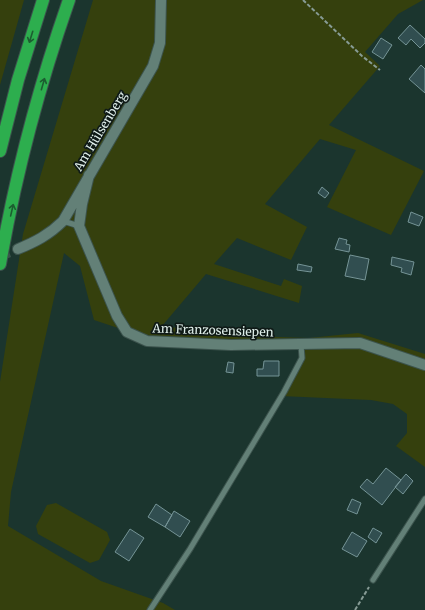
<svg xmlns="http://www.w3.org/2000/svg" width="425" height="610" font-family="Merriweather,serif">
<style>
.green{fill:#35400d}
.building{fill:#314e50;stroke:#759496}
.lines{fill:none;stroke-linecap:round;stroke-linejoin:round}
.minor-tunnel{stroke:#39514a;stroke-width:10;stroke-dasharray:10 5;stroke-linecap:butt}
.service-casing{stroke:#3c534d;stroke-width:7}
.minor-casing{stroke:#3c534d;stroke-width:12}
.motorway-casing{stroke:#3c534d;stroke-width:14}
.path{stroke:#879b95;stroke-width:2;stroke-dasharray:4 2;stroke-linecap:butt}
.service{stroke:#638077;stroke-width:5}
.minor{stroke:#638077;stroke-width:10}
.motorway{stroke:#2dae4e;stroke-width:12}
.oneway{stroke:#1c5d30}
.labels{text-anchor:middle;dominant-baseline:central;stroke-width:3.5;stroke-linejoin:round;paint-order:stroke}
.street-label{font-size:12px;fill:#e0efea;stroke:#0f1a17}
</style>
<rect width="100%" height="100%" fill="#1b352e"/>
<path class="green" d="M0,0H24L0,85Z
M93,0H423L398,14L365,52L380,66L329,125L424,171L391,235L327,207L356,150L320,139L265,204L307,227L291,260L237,238L214,264L281,286L284,279L302,286L299,303L206,274L162,326L243,336L309,338L358,333L425,354V467L396,446L407,433V414L393,404L371,400L281,396L302,358L301,345L151,339L94,320L80,266L64,253L11,492L8,526L101,581L163,603L175,610H0V382L23,234Z
M56,503L107,532L110,540L99,560L90,563L38,534L36,526L47,505Z"/>
<path class="building" d="M410,25L425,39V43L420,48L411,39L406,45L398,38Z
M381,38L392,45L383,59L372,52Z
M421,65L425,69V93L409,79Z
M322,187L329,193L325,198L318,193Z
M411,212L423,217L419,226L408,222Z
M339,238L347,240L346,244L350,245L349,252L335,249Z
M350,255L369,259L365,280L345,276Z
M392,257L414,262L411,275L401,272L402,268L391,265Z
M298,264L312,267L311,272L297,270Z
M264,361H279V376H257V369H263Z
M228,362L234,363L233,373L226,372Z
M386,468L401,480L382,505L360,487L367,479L373,484Z
M406,474L413,481L403,494L395,487Z
M352,499L361,503L357,514L347,510Z
M156,504L172,515L165,527L148,517Z
M174,511L190,521L180,537L165,527Z
M373,528L382,533L376,543L368,537Z
M130,529L144,538L129,561L115,552Z
M352,532L367,541L357,557L342,549Z"/>
<g class="lines">
<path class="minor-tunnel" d="M0,256L18,249"/>
<g class="service-casing">
<path id="service" d="M63,221L79,226
M373,580L425,499
M150,610L190,549L284,392L302,358L301,345"/>
</g>
<g class="minor-casing">
<path id="minor" d="M89,175L82,204L79,226L117,316L127,332L147,341L231,345L360,343L425,365
M18,249C35,242 49,235 63,221L153,66L160,43L161,0"/>
</g>
<g class="motorway-casing">
<path id="motorway" d="M0,151L18,80L43,0
M0,264C15,178 40,83 69,0"/>
</g>
<path class="path" d="M303,0L362,56L380,70
M355,610L369,587"/>
<use href="#service" class="service"/>
<use href="#minor" class="minor"/>
<use href="#motorway" class="motorway"/>
</g>
<defs><path id="oneway-shaft" d="M-6 0H5M1.5-3L5.5 0L1.5 3" fill="none" stroke-width="1.6" stroke-linecap="round" stroke-linejoin="round"/></defs>
<g class="oneway">
<use href="#oneway-shaft" transform="translate(31 37) rotate(107)"/>
<use href="#oneway-shaft" transform="translate(43 84) rotate(-74)"/>
<use href="#oneway-shaft" transform="translate(12 210) rotate(-77)"/>
</g>
<g class="labels">
<g class="street-label">
<text transform="translate(100 131) rotate(-59)">Am Hülsenberg</text>
<text transform="translate(213 330) rotate(2)">Am Franzosensiepen</text>
</g>
</g>
</svg>
